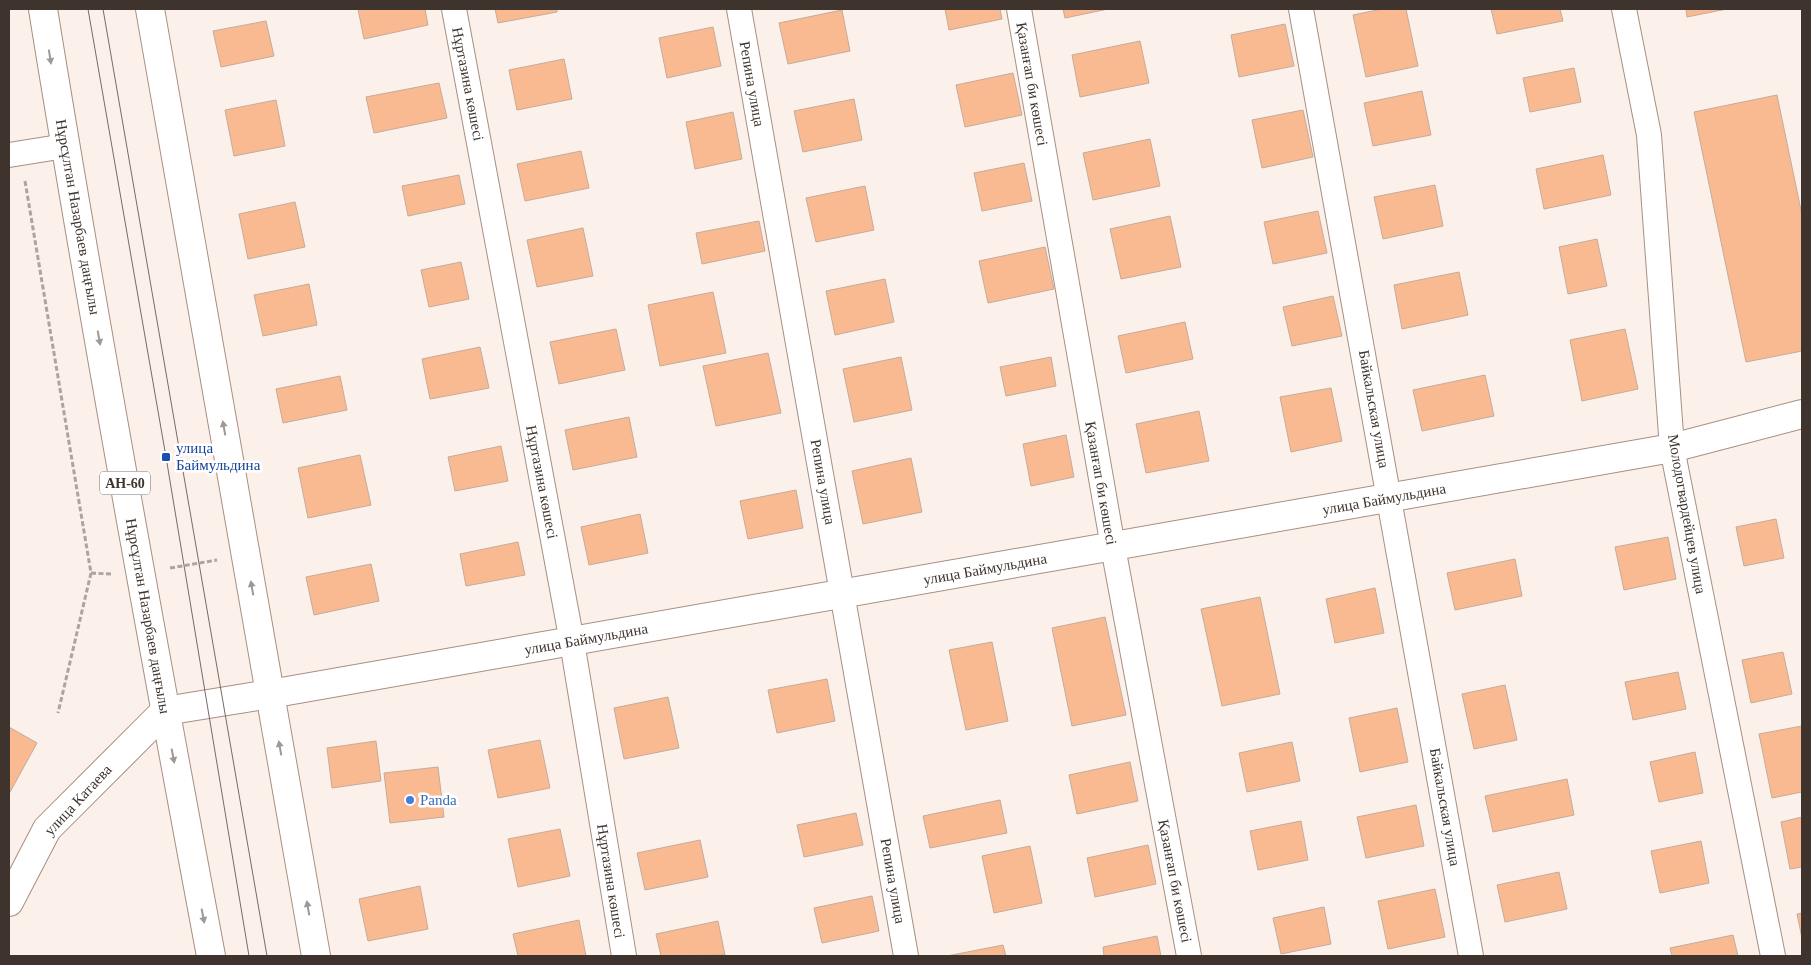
<svg xmlns="http://www.w3.org/2000/svg" width="1811" height="965" font-family="'Times New Roman',serif">
<style>
.building{fill:#f9ba92;stroke:#c5ab9b}
.lines{fill:none;stroke-linecap:round;stroke-linejoin:round}
.minor-casing{stroke:#a88f80;stroke-width:26}
.tertiary-casing{stroke:#a88f80;stroke-width:30}
.primary-casing{stroke:#a88f80;stroke-width:30}
.path{stroke:#aea39d;stroke-width:3;stroke-dasharray:5 2.5;stroke-linecap:butt}
.minor{stroke:#fff;stroke-width:24}
.tertiary{stroke:#fff;stroke-width:28}
.primary{stroke:#fff;stroke-width:28}
.tram{stroke:#766b65;stroke-width:1}
.oneway{fill:#9e9996}
.transit-dot{fill:#1a4fb4;stroke:#fff;stroke-width:2}
.shop-dot{fill:#3f7fe0;stroke:#fff;stroke-width:2}
.labels{text-anchor:middle;dominant-baseline:central;stroke-width:5;stroke-linejoin:round;paint-order:stroke}
.shield{fill:#fff;stroke:#78706c;stroke-width:1}
.shield-label{font-size:14px;font-weight:bold;fill:#3e332d}
.street-label{font-size:15px;fill:#3e332d;stroke:#fff}
.transit-label{font-size:15px;fill:#164399;stroke:#fff;text-anchor:start}
.shop-label{font-size:15px;fill:#366cbe;stroke:#fff;text-anchor:start}
</style>
<rect width="100%" height="100%" fill="#fcf0ea"/>
<path class="building" d="M358,9H425L428,25L364,39Z
M495,9H557V12L498,23Z
M945,9H1000L1002,19L949,30Z
M1063,9H1108L1065,18Z
M1382,9H1406L1418,66L1366,77L1353,15Z
M1491,9H1560L1563,21L1497,34Z
M1686,9H1727L1687,17Z
M842,10L850,51L788,64L779,23Z
M266,21L274,56L221,67L213,31Z
M1285,24L1294,66L1239,77L1231,35Z
M713,27L721,66L667,78L659,38Z
M1140,41L1149,83L1080,97L1072,55Z
M564,59L572,99L517,110L509,70Z
M1574,68L1581,102L1530,112L1523,78Z
M1013,73L1022,115L965,127L956,85Z
M439,83L447,118L374,133L366,97Z
M1422,91L1431,135L1373,146L1364,103Z
M1777,95L1802,215V351L1746,362L1694,112Z
M854,99L862,140L803,152L794,111Z
M276,100L285,146L234,156L225,110Z
M1303,110L1313,157L1262,168L1252,120Z
M733,112L742,159L695,169L686,122Z
M1150,139L1160,186L1093,200L1083,153Z
M581,151L589,188L525,201L517,164Z
M1603,155L1611,195L1544,209L1536,169Z
M1024,163L1032,201L982,211L974,173Z
M459,175L465,204L408,216L402,186Z
M1435,185L1443,226L1383,239L1374,197Z
M865,186L874,230L816,242L806,198Z
M295,202L305,247L248,259L239,214Z
M1318,211L1327,253L1273,264L1264,222Z
M1170,216L1181,267L1121,279L1110,229Z
M759,221L765,251L702,264L696,233Z
M583,228L593,276L537,287L527,240Z
M1597,239L1607,286L1568,294L1559,247Z
M1045,247L1054,289L988,303L979,261Z
M461,262L469,299L429,307L421,270Z
M1459,272L1468,315L1402,329L1394,285Z
M885,279L894,322L835,335L826,291Z
M309,284L317,325L263,336L254,295Z
M713,292L726,353L660,366L648,305Z
M1333,296L1342,336L1292,346L1283,307Z
M1185,322L1193,359L1126,373L1118,336Z
M616,329L625,370L559,384L550,342Z
M1625,329L1638,389L1582,401L1570,340Z
M480,347L489,388L430,399L422,359Z
M768,353L781,413L716,426L703,366Z
M901,357L912,410L854,422L843,369Z
M1051,357L1056,386L1006,396L1000,367Z
M1485,375L1494,416L1422,431L1413,390Z
M340,376L347,410L283,423L276,389Z
M1331,388L1342,441L1291,452L1280,397Z
M1199,411L1209,461L1146,473L1136,424Z
M629,417L637,457L573,470L565,430Z
M1066,435L1074,477L1031,486L1023,444Z
M501,446L508,481L455,491L448,457Z
M360,455L371,505L308,518L298,468Z
M911,458L922,512L863,524L852,471Z
M796,490L803,528L748,539L740,501Z
M640,514L648,553L589,565L581,527Z
M1776,519L1784,558L1744,566L1736,527Z
M1668,537L1676,579L1624,590L1615,547Z
M518,542L525,575L466,586L460,554Z
M1515,559L1522,596L1455,610L1447,573Z
M371,564L379,601L314,615L306,577Z
M1375,588L1384,633L1335,643L1326,599Z
M1260,597L1280,694L1222,706L1201,609Z
M1105,617L1126,715L1072,726L1052,628Z
M992,642L1008,721L966,730L949,650Z
M1783,652L1792,694L1751,703L1742,660Z
M1678,672L1686,709L1633,720L1625,682Z
M827,679L835,721L777,733L768,690Z
M1505,685L1517,740L1474,749L1462,694Z
M668,697L679,748L624,759L614,708Z
M1397,708L1408,762L1360,772L1349,718Z
M1802,726V792L1772,798L1759,734Z
M9,727L37,743L9,794Z
M540,740L550,788L498,798L488,750Z
M376,741L381,781L332,788L327,748Z
M1292,742L1300,781L1247,792L1239,753Z
M1695,752L1703,793L1659,802L1650,762Z
M1130,762L1138,801L1077,814L1069,775Z
M438,767L444,817L390,823L384,773Z
M1567,779L1574,815L1493,832L1485,796Z
M1000,800L1007,833L930,848L923,816Z
M1416,805L1424,846L1366,858L1357,817Z
M856,813L863,845L804,857L797,825Z
M1802,817V867L1790,869L1781,822Z
M1301,821L1308,860L1258,870L1250,831Z
M560,829L570,876L518,887L508,839Z
M700,840L708,877L645,890L637,853Z
M1701,841L1709,883L1660,893L1651,851Z
M1148,845L1156,884L1095,897L1087,858Z
M1030,846L1042,903L994,913L982,856Z
M1559,872L1567,909L1505,922L1497,885Z
M420,886L428,929L368,941L359,899Z
M1435,889L1445,937L1388,949L1378,901Z
M872,896L879,931L822,943L814,908Z
M1324,907L1331,944L1281,954L1273,918Z
M1802,913V938L1797,914Z
M579,920L586,956H518L513,934Z
M718,921L725,955L661,956L656,934Z
M1733,935L1738,956H1672L1670,948Z
M1157,936L1161,956H1104L1103,947Z
M1003,945L1006,956H947Z"/>
<g class="lines">
<g class="minor-casing">
<path id="minor" d="M454,9L572,642L624,956
M739,9L906,956
M1019,9L1113,547L1189,956
M1301,9L1471,956
M1624,9L1649,135L1672,448L1773,956
M9,155L65,146"/>
</g>
<g class="tertiary-casing">
<path id="tertiary" d="M9,902L47,829L165,711L270,694L1672,448L1802,414"/>
</g>
<g class="primary-casing">
<path id="primary" d="M43,9C94,325 152,641 211,956
M150,9L316,956"/>
</g>
<path class="path" d="M25,181L91,573L58,713
M170,568L217,560
M91,573L111,574"/>
<use href="#minor" class="minor"/>
<use href="#tertiary" class="tertiary"/>
<use href="#primary" class="primary"/>
<path class="tram" d="M88,9L166,457L249,956
M103,9L267,956"/>
</g>
<defs><path id="oneway-solid" d="M-6-.8H1V-3.2L6.5 0L1 3.2V.8H-6Z" transform="scale(1.25)"/></defs>
<g class="oneway">
<use href="#oneway-solid" transform="translate(50 57) rotate(81)"/>
<use href="#oneway-solid" transform="translate(99 338) rotate(80)"/>
<use href="#oneway-solid" transform="translate(224 428) rotate(-100)"/>
<use href="#oneway-solid" transform="translate(252 588) rotate(-100)"/>
<use href="#oneway-solid" transform="translate(280 748) rotate(-100)"/>
<use href="#oneway-solid" transform="translate(173 756) rotate(79)"/>
<use href="#oneway-solid" transform="translate(308 908) rotate(-100)"/>
<use href="#oneway-solid" transform="translate(203 916) rotate(79)"/>
</g>
<rect class="transit-dot" x="161" y="452" width="10" height="10" rx="2.5"/>
<circle class="shop-dot" cx="410" cy="800" r="5"/>
<g class="labels">
<rect class="shield" x="100" y="471.5" width="50" height="23" rx="4"/>
<g class="shield-label">
<text x="125" y="483">АН-60</text>
</g>
<g class="street-label">
<text transform="translate(468 84) rotate(79)">Нұртазина көшесі</text>
<text transform="translate(752 84) rotate(80)">Репина улица</text>
<text transform="translate(1032 84) rotate(80)">Қазанғап би көшесі</text>
<text transform="translate(78 217) rotate(80)">Нұрсұлтан Назарбаев даңғылы</text>
<text transform="translate(1374 409) rotate(80)">Байкальская улица</text>
<text transform="translate(542 482) rotate(79)">Нұртазина көшесі</text>
<text transform="translate(823 482) rotate(80)">Репина улица</text>
<text transform="translate(1101 483) rotate(80)">Қазанғап би көшесі</text>
<text transform="translate(1384 499) rotate(-10)">улица Баймульдина</text>
<text transform="translate(1687 514) rotate(80)">Молодогвардейцев улица</text>
<text transform="translate(985 569) rotate(-10)">улица Баймульдина</text>
<text transform="translate(148 616) rotate(80)">Нұрсұлтан Назарбаев даңғылы</text>
<text transform="translate(586 639) rotate(-10)">улица Баймульдина</text>
<text transform="translate(78 800) rotate(-47)">улица Катаева</text>
<text transform="translate(1445 807) rotate(80)">Байкальская улица</text>
<text transform="translate(611 881) rotate(81)">Нұртазина көшесі</text>
<text transform="translate(893 881) rotate(80)">Репина улица</text>
<text transform="translate(1175 881) rotate(79)">Қазанғап би көшесі</text>
</g>
<g class="transit-label">
<text x="176" y="448">улица<tspan x="176" dy="17">Баймульдина</tspan></text>
</g>
<g class="shop-label">
<text x="420" y="800">Panda</text>
</g>
</g>
<rect width="1811" height="965" fill="none" stroke="#3e332d" stroke-width="20"/>
</svg>
